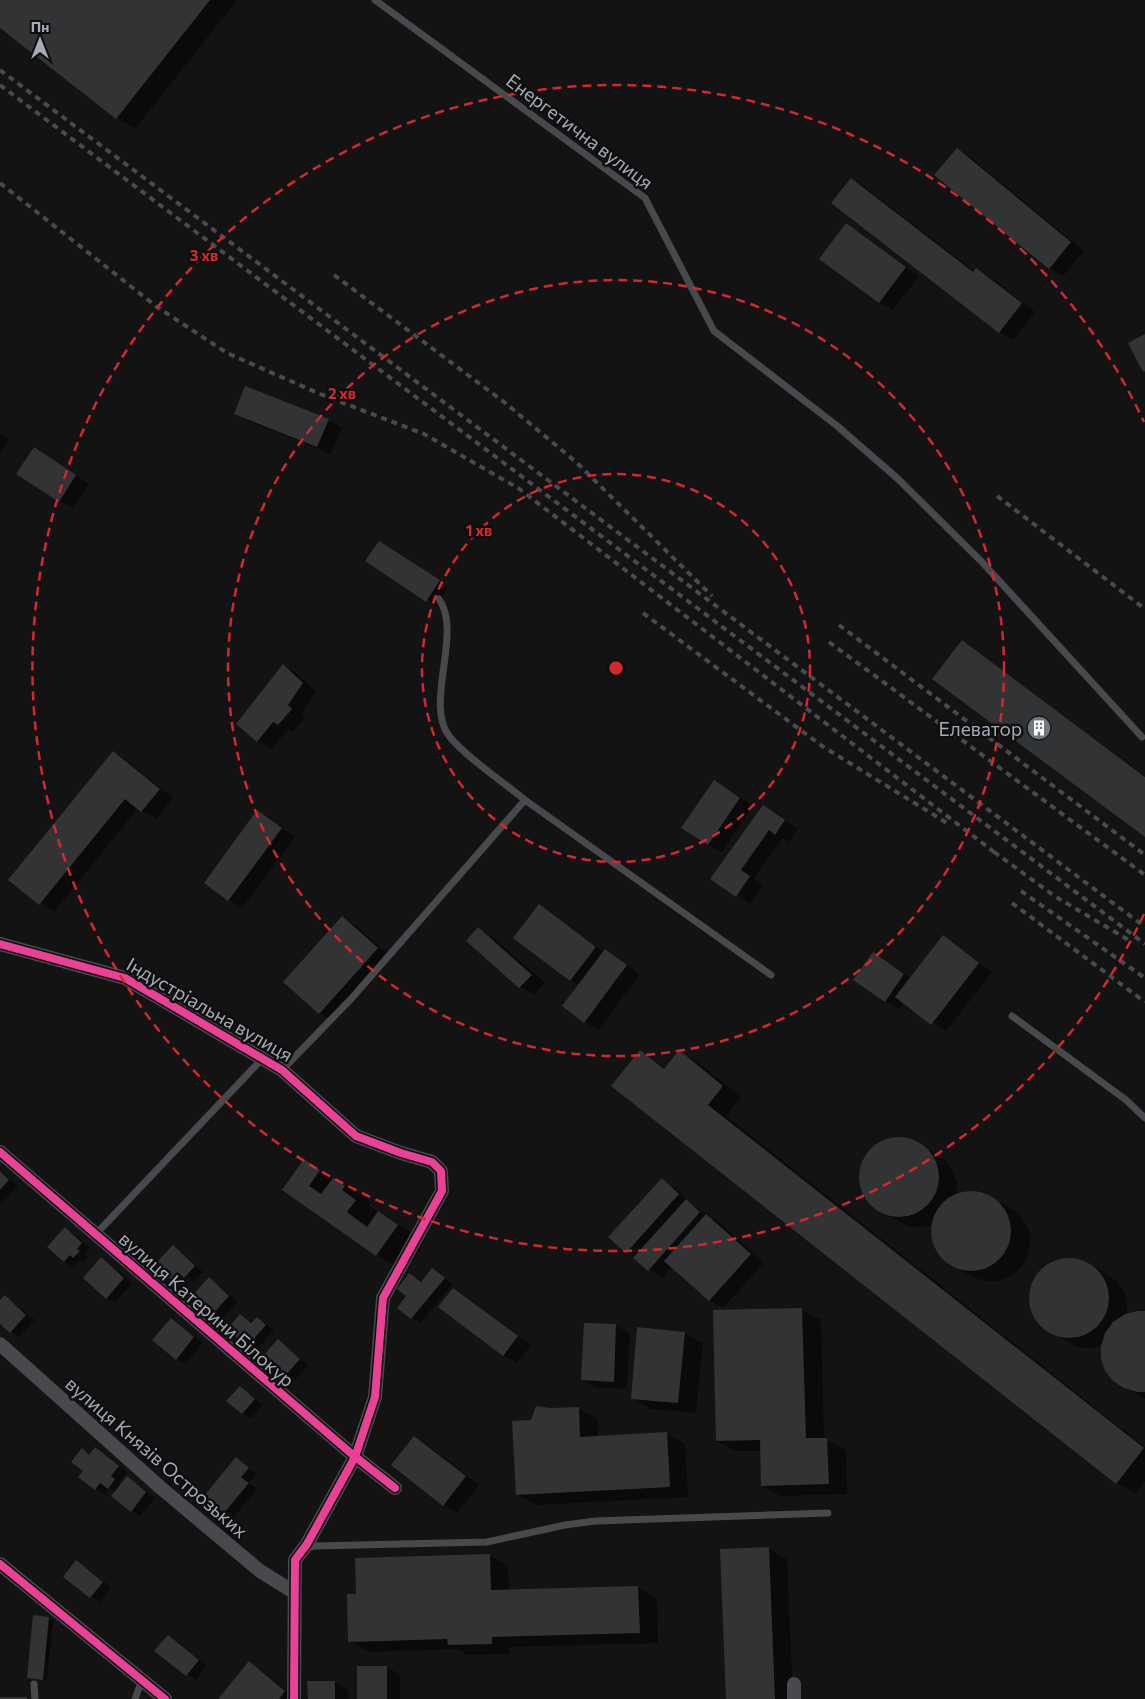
<svg xmlns="http://www.w3.org/2000/svg" width="1145" height="1699" font-family="Commissioner,sans-serif">
<style>
.shadow{fill:#0007}
.building{fill:#323335}
.lines{fill:none;stroke-linecap:round;stroke-linejoin:round}
.lane{stroke:#48494d;stroke-width:7}
.street{stroke:#48494d;stroke-width:14}
.rail{stroke:#484a4d;stroke-width:4;stroke-dasharray:6 5;stroke-linecap:butt}
.cycleway-casing{stroke:#0e0e0f;stroke-width:11}
.cycleway{stroke:#ea4096;stroke-width:8}
.ring{fill:none;stroke:#d62828;stroke-width:2.5;stroke-dasharray:9 6}
.labels{text-anchor:middle;dominant-baseline:central;stroke-width:5;stroke-linejoin:round;paint-order:stroke}
.street-label{font-size:19px;fill:#a4abb6;stroke:#0e0e0f}
.poi-label{font-size:19px;fill:#a4abb6;stroke:#0e0e0f;text-anchor:end}
.centre{fill:#d62828;stroke:#0e0e0f;stroke-width:2.5}
.ring-label{font-size:15px;text-anchor:middle;font-weight:bold;fill:#d62828;stroke:#0e0e0f;stroke-width:5;stroke-linejoin:round;paint-order:stroke}
</style>
<rect width="100%" height="100%" fill="#131314"/>
<path class="shadow" d="M0,0H237L135,129L117,118L0,26Z
M957,150L971,158L1084,251L1063,276L1050,268Z
M851,179L865,187L975,272L977,270L990,277L1035,312L1013,340L999,332Z
M847,224L919,276L893,310L879,302Z
M235,413L328,420L342,428L331,454L249,421Z
M0,434L9,439L0,453Z
M48,457L89,484L73,508L60,501Z
M388,547L448,587L436,606L427,600Z
M962,642L1145,776V836Z
M284,666L297,674L316,692L302,713L305,718L292,732L288,729L272,749L258,741L238,724Z
M113,752L126,760L173,798L156,819L138,808L54,912L10,880Z
M714,781L753,806L722,852L708,844Z
M258,812L295,837L242,908L229,900Z
M777,815L798,829L789,842L783,838L754,878L763,885L750,904L712,879Z
M540,906L604,952L619,959L640,974L598,1030L585,1022L579,985L570,980Z
M342,918L356,926L391,957L333,1021L319,1013Z
M479,929L492,937L545,983L534,995L520,987L468,941Z
M943,937L992,972L946,1031L904,1002L899,1009L885,1001L873,954L911,978Z
M640,1052L666,1068L679,1052L697,1062L741,1097L726,1116L1145,1447V1481L1135,1493L1116,1483Z
M904,1138L916,1142L946,1161L953,1171L957,1183V1194L968,1191L981,1193L1013,1210L1023,1219L1029,1231L1030,1244L1027,1258L1020,1268L1011,1276L999,1281H986L974,1278L944,1260L936,1250L932,1238V1225L921,1228L908,1226L876,1209L867,1200L861,1188L860,1175L863,1162L870,1151L880,1143L892,1139Z
M305,1161L361,1195L371,1202L369,1206L425,1242L404,1271L377,1255L284,1190Z
M0,1171L18,1186L1,1204L0,1203Z
M662,1180L676,1188L691,1204L720,1223L764,1263L723,1308L710,1300L672,1267L662,1278L627,1252Z
M66,1228L90,1248L85,1254L88,1257L83,1262L79,1260L73,1267L64,1261Z
M173,1247L203,1272L193,1282L188,1278L182,1285L173,1280Z
M102,1259L133,1283L115,1303L106,1298Z
M1062,1259H1075L1087,1263L1106,1274L1116,1281L1124,1291L1127,1303V1315L1145,1313V1399L1125,1387L1102,1345L1091,1348L1078,1347L1047,1330L1037,1321L1032,1309L1030,1295L1033,1282L1040,1271L1050,1264Z
M432,1270L453,1284L420,1323L412,1318L422,1283Z
M210,1279L238,1302L222,1319L213,1314Z
M454,1289L531,1345L517,1363L503,1355Z
M5,1296L35,1320L19,1337L0,1322V1302Z
M802,1310L821,1320L824,1439L846,1450L847,1494L780,1496L762,1485L761,1451H736L717,1441L714,1312Z
M241,1315L253,1323L257,1318L274,1330L252,1355L243,1350Z
M171,1319L203,1343L185,1364L176,1359Z
M616,1326L630,1333L627,1389L596,1388L583,1380Z
M684,1333L703,1343L696,1413L651,1409L632,1398Z
M278,1340L308,1365L295,1380L286,1375Z
M240,1387L263,1405L251,1418L242,1413Z
M579,1408L597,1419L598,1437L667,1434L685,1444L688,1497L535,1505L517,1494L532,1421L550,1410Z
M414,1437L428,1445L479,1485L457,1513L444,1505Z
M95,1449L127,1472L119,1482L122,1484L127,1478L155,1498L140,1516L131,1511L116,1492L109,1488L105,1494L96,1489L84,1471L82,1450L91,1455Z
M236,1459L257,1474L249,1482L257,1489L234,1517L205,1496Z
M769,1549L787,1559L793,1699H727Z
M489,1555L508,1566L509,1591L638,1587L657,1598L658,1643L510,1647V1654L467,1655L458,1649L368,1652L350,1641L357,1595Z
M77,1562L111,1587L100,1602L65,1577Z
M34,1616L53,1620L47,1681L28,1678Z
M168,1636L207,1665L196,1680L156,1651Z
M250,1663L263,1671L297,1699H219Z
M387,1667L400,1675V1699H359Z
M335,1682L348,1690L349,1699H309Z"/>
<path class="building" d="M0,0H210L116,119L0,28Z
M957,148L1071,242L1049,269L934,175Z
M851,178L973,272L976,268L1022,303L999,333L831,203Z
M846,223L906,267L879,303L819,259Z
M1145,334V371L1143,372L1128,343Z
M245,386L329,419L317,447L234,414Z
M34,447L76,475L59,502L16,474Z
M379,541L440,580L426,602L365,561Z
M962,640L1145,777V837L932,679Z
M283,664L303,683L288,705L292,709L278,725L273,722L257,742L236,724Z
M113,751L160,789L141,812L125,799L39,905L8,880Z
M714,780L740,798L708,845L681,828Z
M763,805L785,820L775,835L769,830L741,870L750,876L736,897L710,879Z
M257,810L282,828L228,901L204,883Z
M539,904L596,947L570,981L513,938Z
M342,916L378,948L319,1014L283,982Z
M478,927L532,975L519,988L466,941Z
M943,935L979,963L931,1025L895,997Z
M605,949L627,965L584,1023L562,1006Z
M873,952L904,974L885,1002L853,980Z
M640,1050L664,1069L679,1050L723,1086L708,1105L1144,1448L1116,1484L611,1086Z
M859 1177a40 40 0 1 1 80 0a40 40 0 1 1-80 0Z
M304,1159L320,1170L309,1186L321,1194L333,1178L345,1186L342,1190L356,1200L347,1212L367,1227L378,1211L398,1225L376,1256L282,1190Z
M0,1171L9,1180L0,1190Z
M662,1178L679,1194L626,1253L608,1237Z
M931 1231a40 40 0 1 1 80 0a40 40 0 1 1-80 0Z
M686,1199L700,1212L648,1271L633,1258Z
M706,1214L751,1254L709,1301L664,1261Z
M65,1227L82,1243L77,1249L80,1251L73,1258L70,1255L64,1262L47,1247Z
M173,1245L195,1266L184,1278L179,1273L172,1281L155,1264Z
M101,1257L124,1278L106,1299L83,1278Z
M1029 1298a40 40 0 1 1 80 0a40 40 0 1 1-80 0Z
M432,1268L445,1278L411,1319L397,1308L406,1296L397,1289L409,1273L421,1282Z
M209,1277L229,1296L212,1315L192,1296Z
M453,1288L518,1336L503,1356L438,1307Z
M5,1295L26,1315L10,1333L0,1324V1300Z
M802,1308L806,1438H827L829,1484L761,1486L760,1440L716,1441L713,1310Z
M1138,1311H1145V1392H1137L1124,1388L1113,1381L1105,1371L1101,1359V1346L1105,1333L1113,1322L1125,1314Z
M240,1314L251,1323L257,1317L266,1325L243,1351L235,1345L239,1340L227,1329Z
M171,1318L194,1337L176,1360L152,1340Z
M584,1323L616,1324L614,1382L581,1380Z
M637,1327L685,1332L678,1403L631,1399Z
M278,1339L300,1359L285,1376L263,1356Z
M240,1386L255,1399L242,1414L226,1401Z
M536,1406L550,1408L579,1407L580,1437L667,1432L670,1487L516,1495L512,1421L531,1420Z
M414,1436L466,1476L443,1506L391,1465Z
M95,1447L119,1466L111,1476L115,1479L108,1489L100,1483L95,1490L78,1477L83,1471L71,1462L82,1448L89,1455Z
M236,1457L249,1468L241,1477L249,1483L224,1513L204,1496Z
M127,1476L146,1492L131,1512L111,1496Z
M769,1547L775,1699H726L720,1549Z
M490,1554L491,1590L638,1586L640,1633L492,1637V1644L448,1645L447,1639L348,1642L347,1594H356L355,1558Z
M76,1560L103,1582L90,1598L63,1577Z
M33,1615L49,1617L43,1680L27,1678Z
M168,1635L199,1660L186,1676L154,1651Z
M249,1661L285,1691L279,1699H218Z
M357,1666H387V1699H357Z
M307,1681H335V1699H308Z
M0,1697H27V1699H0Z"/>
<g class="lines">
<path class="lane" d="M375,0L645,198L714,331L836,425L897,478L981,561L1142,737
M525,800L771,975
M1012,1016L1126,1100L1145,1118
M282,1070L351,999L525,800C503,782 465,756 449,736C424,704 463,632 439,599
M95,1235L262,1059
M306,1548L314,1546L487,1542L565,1525L595,1521L828,1513
M34,1684L35,1699
M135,1699L142,1680"/>
<path class="street" d="M0,944L125,978L282,1070L356,1136L401,1153L432,1162L441,1171L442,1191L383,1298L375,1397L355,1457L307,1544L295,1560L294,1699
M0,1152L353,1455L395,1488
M0,1344L161,1488L260,1571L294,1592
M0,1564L165,1699
M794,1684V1699"/>
<path class="rail" d="M0,70L1145,927
M0,85L1145,944
M0,183L157,307L227,353L320,394L424,434L518,488L998,855
M334,275L504,402L576,462L712,596
M997,496L1145,609
M643,613L822,746L947,823
M839,625L1145,855
M829,642L1145,875
M994,852L1056,897L1132,942
M1021,891L1145,978
M1012,903L1145,1002"/>
<g class="cycleway-casing">
<path id="cycleway" d="M0,944L125,978L282,1070L356,1136L401,1153L432,1162L441,1171L442,1191L383,1298L375,1397L355,1457L307,1544L295,1560L294,1699
M0,1152L353,1455L395,1488
M0,1564L165,1699"/>
</g>
<use href="#cycleway" class="cycleway"/>
</g>
<g class="ring">
<circle cx="616" cy="668" r="194"/>
<circle cx="616" cy="668" r="388"/>
<path d="M1144 914A583 583 0 1 1 1144 422"/>
</g>
<defs>
<g id="building-disc" transform="scale(1.25)"><circle r="9.5" fill="#71767d" stroke="#0e0e0f"/><path d="M-4-6H4V6H1V3H-1V6H-4ZM-2.5-4.3h1.7v1.8h-1.7ZM.8-4.3h1.7v1.8H.8ZM-2.5-1h1.7V.8h-1.7ZM.8-1h1.7V.8H.8Z" fill="#fff"/></g>
</defs>
<g fill-rule="evenodd">
<use href="#building-disc" x="1039" y="728"/>
</g>
<g class="labels">
<g class="street-label">
<text transform="translate(580 131) rotate(37)">Енергетична вулиця</text>
<text transform="translate(210 1009) rotate(30)">Індустріальна вулиця</text>
<text transform="translate(207 1309) rotate(41)">вулиця Катерини Білокур</text>
<text transform="translate(157 1457) rotate(41)">вулиця Князів Острозьких</text>
</g>
<g class="poi-label">
<text x="1022" y="728">Елеватор</text>
</g>
</g>
<circle cx="616" cy="668" r="8" class="centre"/>
<g class="ring-label">
<text x="204" y="261">3 хв</text>
<text x="342" y="399">2 хв</text>
<text x="479" y="536">1 хв</text>
</g>
<g transform="translate(40 40)" stroke="#0e0e0f" stroke-width="4" paint-order="stroke">
<path d="M0-4L9 19L0 12L-9 19Z" fill="#a4abb6"/>
<text y="-8" font-size="14" font-weight="bold" text-anchor="middle" fill="#a4abb6">Пн</text>
</g>
</svg>
